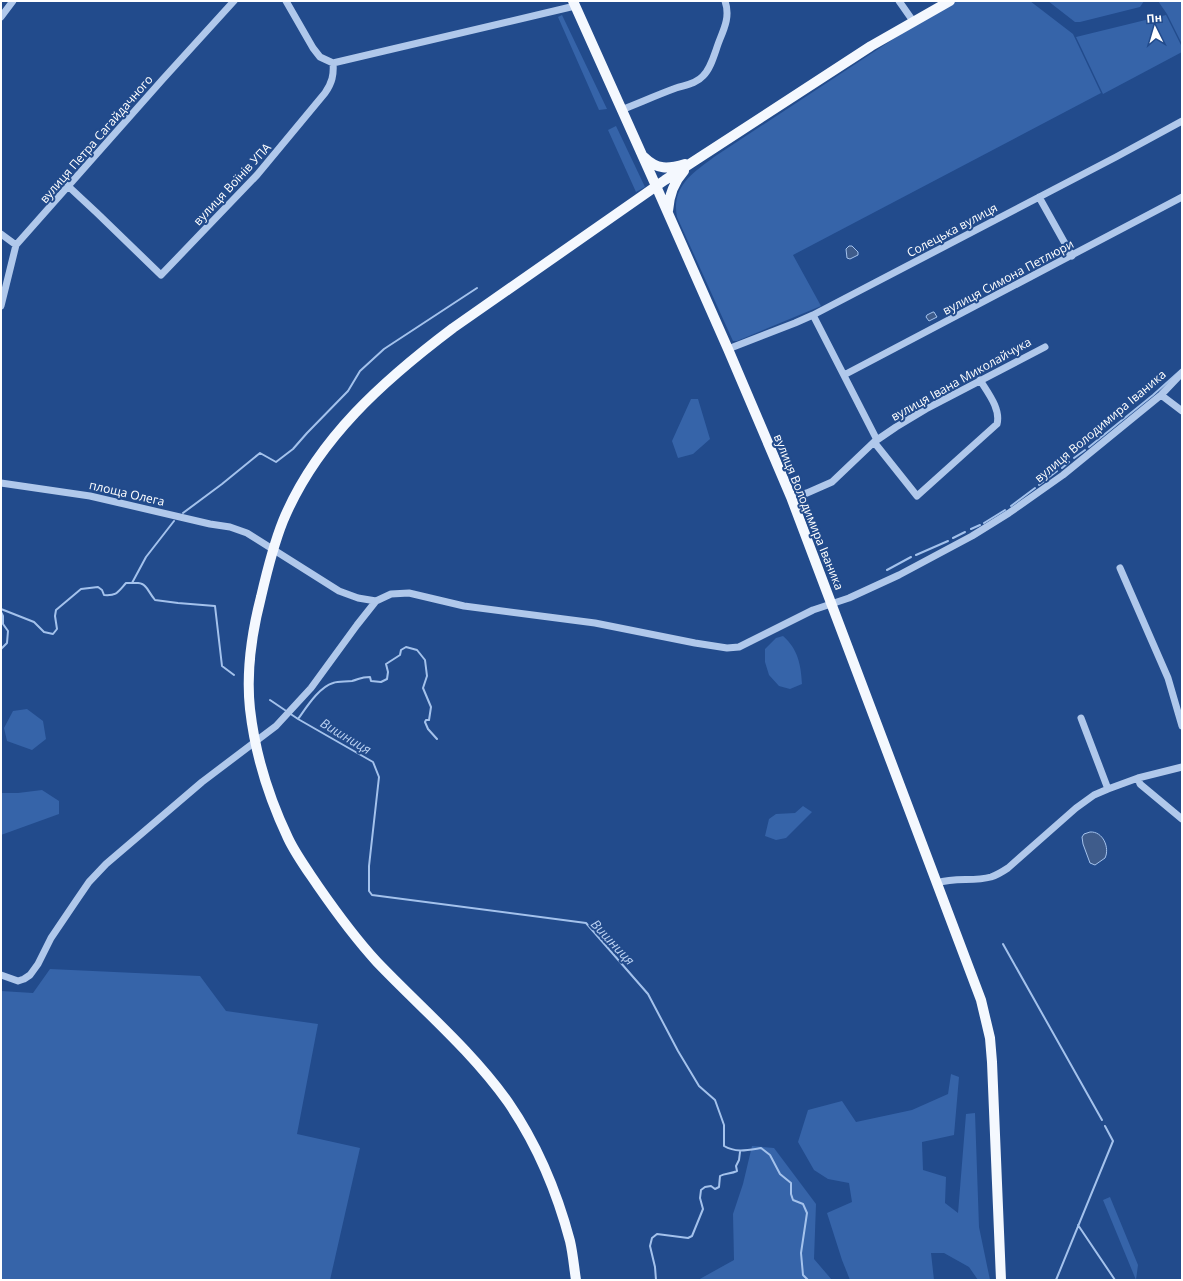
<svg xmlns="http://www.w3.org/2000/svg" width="1183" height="1281" font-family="'Open Sans',sans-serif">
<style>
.green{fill:#3664a9}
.water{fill:#3f5c8b;stroke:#a4c2ec}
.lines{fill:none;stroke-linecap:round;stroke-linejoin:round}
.stream{stroke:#a4c2ec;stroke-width:2}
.minor{stroke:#b0c8eb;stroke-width:7}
.major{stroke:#f4f8fe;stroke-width:10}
.labels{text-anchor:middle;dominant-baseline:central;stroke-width:4;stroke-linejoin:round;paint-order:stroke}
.street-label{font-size:12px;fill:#fff;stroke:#224b8c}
.water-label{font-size:13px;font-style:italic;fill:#bcd2f2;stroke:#224b8c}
</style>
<rect width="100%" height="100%" fill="#224b8c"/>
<path class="green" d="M957,1H1030L1073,34L1101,93L793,255L821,306L737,341H733L677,217C671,186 693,173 714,157L901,34Z
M1048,1H1144L1140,7L1080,22H1075Z
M1158,1H1182V44L1167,14Z
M562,15L607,109L599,110L558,17Z
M1166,15L1182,47V52L1103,94L1076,37Z
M616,126L645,187L636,192L608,130Z
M691,399H698L710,439L693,454L678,458L672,441Z
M783,636C798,649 801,665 802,684L790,689L779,686L769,675L765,662V649L776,638Z
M27,709L43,721L46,739L32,750L7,741L4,728L13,711Z
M42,790L59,801V814L1,835V793H18Z
M803,806L812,812L786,838L776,840L765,836L769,819L776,814L795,813Z
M50,969L200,976L226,1011L318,1024L297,1134L360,1148L330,1280H1V991L33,993Z
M951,1074L959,1077L954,1135L922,1142L923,1170L946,1177L945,1203L958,1213L966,1114L975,1113L979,1227L990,1280H978L969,1267L944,1253H931L934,1280H850L842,1260L827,1213L852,1202L849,1183L828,1179L814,1170L798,1142L808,1110L842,1101L856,1122L912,1110L948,1094Z
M752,1146L774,1148L816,1204L814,1259L832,1280H698L734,1260L733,1214L743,1184Z
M1110,1197L1138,1265L1136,1280L1103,1200Z"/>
<path class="water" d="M849,246H852L858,252V255L850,259L847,258L846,249Z
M933,312H934L937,317L929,321L926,317L927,315Z
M1090,832C1103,831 1110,848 1105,858L1095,865L1090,863L1083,844L1082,837L1084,834Z"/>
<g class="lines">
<path class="stream" d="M1089,447L1153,395L1182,369
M1074,458L1085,450
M1062,468L1069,462
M1039,485L1057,471
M1011,506L1035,488
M183,513L222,484L260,453L276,462L293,449L307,433L348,391L360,371L384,349L477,288
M984,523L1005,510
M971,529L980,525
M953,538L965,532
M916,555L948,541
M887,570L911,557
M132,583L146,557L174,521
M1,609L34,622L44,632L53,634L57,629L55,616L56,610L81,589L98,587L102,590L104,595C117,596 118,592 126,583C149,582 143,585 155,600L178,603L215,606L222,666L234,675
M1,612L3,616V624L8,631L7,643L1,649
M270,700L298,719L373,762L379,777L369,866V891L372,895L586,923L648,994L678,1051L699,1086L715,1100L724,1125V1146C736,1153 748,1150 761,1148L770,1155L780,1174L791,1183V1194L793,1200L803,1204L807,1213L801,1253L803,1275L808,1280
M298,719C306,708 319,687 333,683C339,681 345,682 352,681C360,679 360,677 370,677L371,681L381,682L387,679L388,672L386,664L400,655L401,650L406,647L417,650L425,660L427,676L423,688L431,707L429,720H426L425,722L428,729L437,739
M1003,944L1102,1120
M1078,1225L1115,1280
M656,1280L655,1267L650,1246L652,1238L657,1234L688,1238L692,1236L703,1209L700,1198L701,1190L705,1187L711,1186L715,1189L719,1187L720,1176C725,1173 731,1174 737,1171L736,1166L739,1160L740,1152
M1056,1280L1113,1141L1105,1126"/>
<path class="minor" d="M899,1L913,21
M1,17L13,1
M333,63L575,6
M621,110C639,103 657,95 676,88C685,85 696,84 703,76C712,67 715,51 720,39C725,27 730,15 725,1
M68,186L97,213L161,275L257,175L325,93C332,83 334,75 333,63L320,57L313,48L286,1
M1039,197L1072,256
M1,234L16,245
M1,306L16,245L163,79L234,1
M813,315L877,440
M728,349L795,323L813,315L1116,157L1182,121
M844,375C957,316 1070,257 1182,197
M1161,395L1182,411
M874,442L917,496L997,424C1001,409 988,393 980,380
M1,483L90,496L210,524L230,527L247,533L339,591L358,598L376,601
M791,497L807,493L832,482L874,442L896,427L926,409L1045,347
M1120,568L1168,678L1182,726
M1081,718L1108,789
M1138,778L1140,784L1182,819
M937,883C956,877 973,882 991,877C997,875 1002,872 1008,868L1076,808L1094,795L1108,789L1138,778L1182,767
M1,975L18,981L24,979L30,975L38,964L51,938L76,901L89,882L106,864L202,782L276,726L311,688L357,625L376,601L391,594L409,593L464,606L595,623L695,643L727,648L739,647L813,610L849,598L899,575L972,536L1009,513L1063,475L1161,395L1182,373"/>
<path class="major" d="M573,1L656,186L728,349L791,497L981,1000L990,1038L992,1062L1001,1280
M644,157C657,170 668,169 685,164
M668,211C669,196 674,182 684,171
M576,1280C574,1267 573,1254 570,1241C557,1192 537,1144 508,1102C471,1050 421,1008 377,962C355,938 336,912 318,886C308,871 296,855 288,838C269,798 255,753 250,709C246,672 252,632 261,597C267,571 273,546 283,521C317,439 384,380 453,328L665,180L871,46L950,1"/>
</g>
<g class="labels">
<g class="street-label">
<text transform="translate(96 139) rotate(-49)">вулиця Петра Сагайдачного</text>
<text transform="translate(232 184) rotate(-47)">вулиця Воїнів УПА</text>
<text transform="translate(952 230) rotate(-28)">Солецька вулиця</text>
<text transform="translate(1008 277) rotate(-28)">вулиця Симона Петлюри</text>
<text transform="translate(961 379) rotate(-29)">вулиця Івана Миколайчука</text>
<text transform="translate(1100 426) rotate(-40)">вулиця Володимира Іваника</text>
<text transform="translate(127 493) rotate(13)">площа Олега</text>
<text transform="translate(809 512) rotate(68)">вулиця Володимира Іваника</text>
</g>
<g class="water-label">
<text transform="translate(346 736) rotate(31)">Вишниця</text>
<text transform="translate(613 942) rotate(47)">Вишниця</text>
</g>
</g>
<rect width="1183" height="1281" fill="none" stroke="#ffffff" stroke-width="4"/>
<g transform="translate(1155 28) rotate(355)" stroke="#224b8c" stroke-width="3" paint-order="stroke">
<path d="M0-3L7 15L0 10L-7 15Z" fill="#ffffff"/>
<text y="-6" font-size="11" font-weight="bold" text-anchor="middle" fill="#ffffff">Пн</text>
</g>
</svg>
